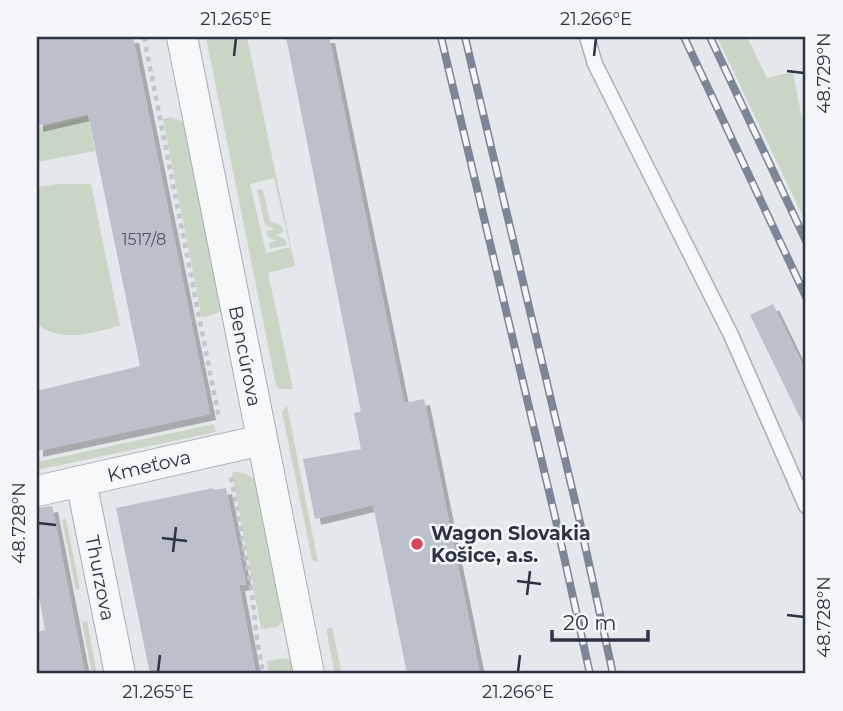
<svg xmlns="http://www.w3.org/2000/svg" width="843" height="711" font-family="Montserrat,sans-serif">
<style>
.green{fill:#c9d6c5;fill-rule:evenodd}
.building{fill:#bbc0ca;filter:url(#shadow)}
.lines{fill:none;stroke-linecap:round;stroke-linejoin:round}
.service-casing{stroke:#a9aeb7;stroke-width:17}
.minor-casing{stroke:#a9aeb7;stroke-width:32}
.path{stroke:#c2c5cb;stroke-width:4.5;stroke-dasharray:5 5;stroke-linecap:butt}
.service{stroke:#f7f8fa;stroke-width:14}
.minor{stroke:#f7f8fa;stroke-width:30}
.rail-casing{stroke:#7d8696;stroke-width:8}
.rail{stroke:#f4f6f9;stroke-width:5;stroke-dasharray:16;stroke-linecap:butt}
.ticks{fill:none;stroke:#2b3445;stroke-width:2.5}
.poi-dot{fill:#d1495b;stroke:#f4f6f9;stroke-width:2.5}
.labels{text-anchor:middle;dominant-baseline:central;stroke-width:5;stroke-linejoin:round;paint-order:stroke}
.number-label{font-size:16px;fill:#4f5766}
.street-label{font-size:19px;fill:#2b3445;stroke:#f4f6f9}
.poi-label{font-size:19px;font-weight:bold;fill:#2b3445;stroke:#f4f6f9;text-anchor:start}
.neatline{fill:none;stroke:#2b3445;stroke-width:2.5}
.ticks-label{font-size:18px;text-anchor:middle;fill:#2b3445}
</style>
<defs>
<filter id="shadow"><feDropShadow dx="6" dy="6" stdDeviation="0" flood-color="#0004"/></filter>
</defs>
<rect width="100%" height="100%" fill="#e4e7ec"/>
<path class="green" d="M206,37H247L295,266L268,273L293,389H279L276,385ZM274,178L290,247L266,253L250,184Z
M717,37H747L767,78L793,72L806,139V223Z
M88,116L95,151L37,162V128Z
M171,117L187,123L223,311L202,318L163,119Z
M59,184H91L120,326C91,333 64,343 38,325L37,187Z
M257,189L263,190L270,221L282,226L284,232L276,235L285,239L287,245L270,249L269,243L276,241L268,237L266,231L275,229L265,225Z
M287,406L318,562L312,560L311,555L282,412Z
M214,424L216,432L37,470V462Z
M232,472L244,473L258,481L286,618L277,627L261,629Z
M66,519L80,589L76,590L62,520Z
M87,621L97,674H92L82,622Z
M332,627L342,674H335L327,634V629Z
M286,658L298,664L301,674H269L267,661Z"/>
<path class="building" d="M37,37H133L210,414L37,451V391L140,366L88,114L37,126Z
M286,37H329L404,403L424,399L480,674H407L373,505L315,519L303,459L361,449L354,413L361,412Z
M773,304L806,372V430L750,315Z
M213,488L214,490L226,488L246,584L239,585L256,674H150L116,508Z
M52,506L75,623L85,674H37V632L45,630L37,585V508Z"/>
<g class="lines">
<g class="service-casing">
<path id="service" d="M587,37L595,64L731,335L806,506"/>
</g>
<g class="minor-casing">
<path id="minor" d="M182,37L309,674
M81,481L120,674
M37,491L262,440"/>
</g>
<path class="path" d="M144,37L219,418
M231,477L251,587L258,646L263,674"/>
<use href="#service" class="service"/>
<use href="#minor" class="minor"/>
<g class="rail-casing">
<path id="rail" d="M441,37L557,525L590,674
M465,37L579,518L613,674
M684,37L806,297
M710,37L806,241"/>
</g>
<use href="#rail" class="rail"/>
</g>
<path class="ticks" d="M234,56L236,38M594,56L596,38M787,71L804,73M38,523L56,525M162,538L187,541M173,552L176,527M517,581L541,584M527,595L530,571M787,615L804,617M158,672L160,655M518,672L520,655"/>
<circle class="poi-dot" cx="417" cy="544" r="7"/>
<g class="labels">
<g class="number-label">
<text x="144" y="239">1517/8</text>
</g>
<g class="street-label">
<text transform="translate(245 356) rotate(79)">Bencúrova</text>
<text transform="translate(149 466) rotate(-13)">Kmeťova</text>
<text transform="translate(100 578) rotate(79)">Thurzova</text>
</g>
<g class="poi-label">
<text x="431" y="533">Wagon Slovakia<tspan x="431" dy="22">Košice, a.s.</tspan></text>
</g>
</g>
<rect width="843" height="711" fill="none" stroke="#f4f6f9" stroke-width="77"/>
<path d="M552 630v10h96v-10" fill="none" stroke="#2b3445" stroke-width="3.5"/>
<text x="563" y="630" font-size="21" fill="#2b3445" stroke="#f4f6f9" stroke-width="5" paint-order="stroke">20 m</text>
<rect x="38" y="38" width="766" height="634" class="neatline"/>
<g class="ticks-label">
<text x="236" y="25">21.265°E</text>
<text x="596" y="25">21.266°E</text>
<text transform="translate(824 73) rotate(-90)" y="6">48.729°N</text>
<text transform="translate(19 523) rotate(-90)" y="6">48.728°N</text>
<text transform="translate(824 617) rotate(-90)" y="6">48.728°N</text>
<text x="158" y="698">21.265°E</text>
<text x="518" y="698">21.266°E</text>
</g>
</svg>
